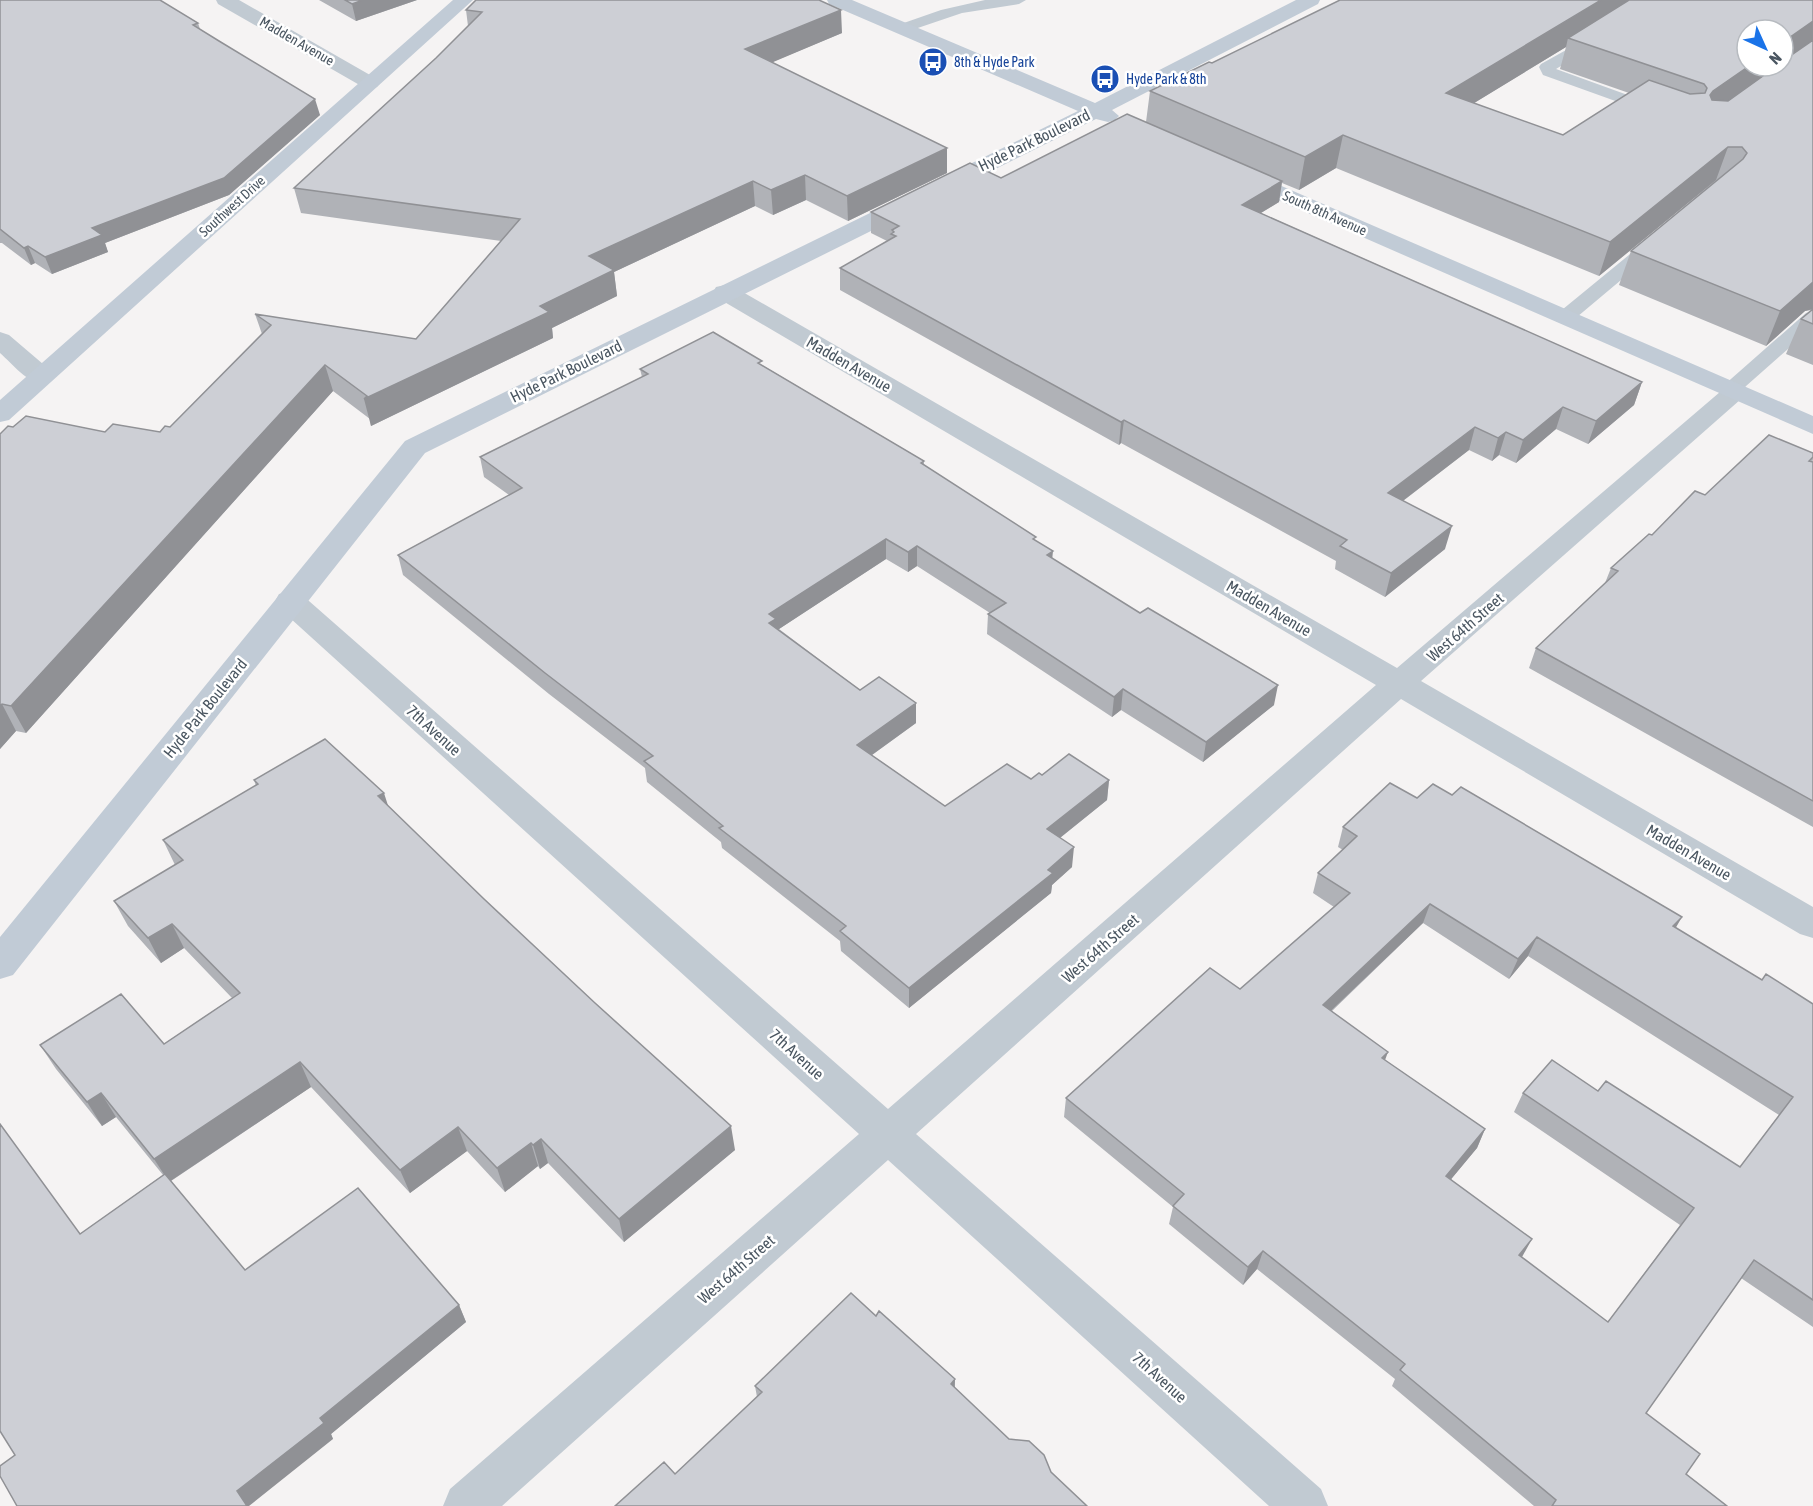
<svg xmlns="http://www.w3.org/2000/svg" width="1813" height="1506" font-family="'Asap Condensed',sans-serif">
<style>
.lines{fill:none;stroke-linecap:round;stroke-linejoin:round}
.lane{fill:#c1cad2;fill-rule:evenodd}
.street{fill:#c1cad2;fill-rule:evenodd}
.secondary{fill:#c1cbd6;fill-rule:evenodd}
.wall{fill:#b0b2b7;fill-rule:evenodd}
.shaded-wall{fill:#909195}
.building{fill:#cdcfd5;stroke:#909195;stroke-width:1.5;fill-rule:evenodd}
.labels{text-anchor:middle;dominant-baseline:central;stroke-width:5;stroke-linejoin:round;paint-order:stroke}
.far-street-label{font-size:14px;fill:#4a5661;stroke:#fff}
.far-transit-label{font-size:14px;fill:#164399;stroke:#fff;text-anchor:start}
.street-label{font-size:16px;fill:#4a5661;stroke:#fff}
</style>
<rect width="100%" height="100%" fill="#f5f3f3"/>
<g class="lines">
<path class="lane" d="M985,0H1026L1019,4L962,13L903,33L895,28L898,25L941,10Z
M1593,35L1598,37L1601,40L1598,43L1556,69L1658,106L1660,109L1658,112H1646L1543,75L1539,67L1541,64Z
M1652,240L1658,241L1661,245L1658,249L1571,322H1557L1554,318L1557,314L1646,241Z
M1813,311V327L1737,394H1723L1720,390L1723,386L1806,313Z"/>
<path class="street" d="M216,0H239L377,79L380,83L377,87L370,89L363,87L218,4Z
M725,285L734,287L1397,668L1727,386L1736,384L1745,386L1749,392L1421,681L1813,907V938L1800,934L1401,699L916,1134L1321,1489L1328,1506H1269L888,1160L502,1506H443L450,1489L859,1134L279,608L275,601L279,594L290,591L301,594L888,1109L1376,685L716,297L713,292L716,287Z
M0,332L9,335L50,370L54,376L50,382C29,387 15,366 0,353Z"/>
<path class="secondary" d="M453,0H473L9,420L0,422V400Z
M827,0H852L1095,103L1296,0H1320L1318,4L1112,110L1119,116L1115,120L1108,122L1096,119L425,453L13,975L0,979V937L405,441L1078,111L829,4Z
M1240,168L1813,416V434L1232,180L1229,175L1232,170Z"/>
</g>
<path class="wall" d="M0,0L198,23L200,29L320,115L229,195L105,243L108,252L52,274L35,263L31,265L2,243H0Z
M319,0H417L356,21Z
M1813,0V365L1786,354L1801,319L1812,310L1805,311L1766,346L1619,285L1631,251L1716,180L1599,276L1336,168L1299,190L1282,183L1279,202L1261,213L1642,382L1634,405L1588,444L1556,429L1516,463L1499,455L1492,461L1469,450L1403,501L1445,549L1385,597L1335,569L1336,561L1121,443L1119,445L840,290V268L887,241L871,233V212L1001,178L1146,122L1150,91L1212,63ZM1566,47L1560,69L1629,93L1563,135L1474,103Z
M466,10L842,33L772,62L947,173L848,221L806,200L773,215L755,206L614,272L617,296L552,328L553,338L371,426L370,419L333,391L26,733L16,731L0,749L13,427L105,432H160L170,427L262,334L255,314L416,339L501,241L301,213L294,188L436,58L468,26Z
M762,365L924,461V465L1036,541L1052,559L1274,705L1203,762L1121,710L1112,717L987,634L988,614L990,613L917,566L908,572L886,559L779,629L860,690L916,703V723L872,755L945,806L1042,775L1109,780L1107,800L1060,838L1072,867L1052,885L1051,893L909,1008L841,951L840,941L722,848L721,842L647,782L645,768L549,694L403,575L398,555L509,495L484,477L480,457L642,377L640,369Z
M1813,453V460L1812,462H1813V827L1529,668L1536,648L1605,583L1611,568L1705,495Z
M254,780L389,807L735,1150L624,1242L548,1163L540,1169L538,1166L505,1192L467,1151L410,1193L311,1087L171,1181L245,1270L459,1305L466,1322L331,1434L333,1439L15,1455L80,1234L163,1175L116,1117L102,1126L56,1069L40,1045L164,1044L232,998L184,948L161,963L128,926L114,901L175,865L163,840L256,786Z
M1417,798L1676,928L1762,980L1813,1004V1327L1741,1278L1646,1413L1686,1474L1727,1506H1534L1392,1386L1395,1379L1257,1269L1243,1285L1169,1224L1173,1207L1064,1117L1066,1098L1240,989L1334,907L1313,893L1318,873L1343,850L1338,847L1343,827ZM1423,923L1509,979L1528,956L1779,1115L1740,1167L1598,1091L1523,1093L1514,1112L1680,1225L1608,1322L1521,1257L1451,1179L1477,1148L1485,1129L1385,1060L1332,1011Z
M876,1316L955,1379V1387L675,1474L757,1397L755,1386Z"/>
<path class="shaded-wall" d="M363,0H417L356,21L352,4Z
M1601,0H1643L1568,38L1566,47L1438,125L1446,93Z
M841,10L842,33L747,73L745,49Z
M1813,21V46L1783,65V42Z
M1749,66H1782L1702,123L1710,95L1713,91Z
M315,99L320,115L229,195L105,243L108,252L52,274L45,257L92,228Z
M1343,135L1336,168L1299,190L1305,157Z
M1728,147L1716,180L1599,276L1610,242Z
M947,148V173L848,221L847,196Z
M805,175L806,200L773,215L771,190Z
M753,181L755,206L614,272L617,296L552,328L553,338L371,426L364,399L540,306L589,256Z
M1282,181L1279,202L1239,226L1242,205Z
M28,246L35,263L31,265L24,248Z
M1813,282V309L1805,311L1766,346L1780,311Z
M325,365L333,391L26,733L11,706Z
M1642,382L1634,405L1588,444L1596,421Z
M1563,407L1556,429L1516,463L1523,440Z
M1124,420L1121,443L1119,445L1121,422Z
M1475,427L1469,450L1383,516L1388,493Z
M1506,432L1499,455L1492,461L1498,438Z
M1452,526L1445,549L1385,597L1391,573Z
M886,539V559L776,631L771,643L769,614Z
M917,546V566L908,572V552Z
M1053,551L1051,571L1047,555Z
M1278,685L1274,705L1203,762L1206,742Z
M1123,689L1121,710L1112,717L1114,697Z
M916,703V723L858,765L857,745Z
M2,704L16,731L0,749V706Z
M1109,780L1107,800L1046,849L1047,829Z
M384,793L392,818L378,796Z
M1074,847L1072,867L1052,885L1051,893L909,1008V988Z
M1430,904L1423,923L1317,1024L1323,1005Z
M1682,917L1671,936L1673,926Z
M172,924L184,948L161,963L148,938Z
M1537,937L1528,956L1509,979L1518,959Z
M1388,1052L1381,1071L1382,1058Z
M300,1062L311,1087L169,1182L154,1159Z
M101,1093L116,1117L102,1126L87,1102Z
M731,1126L735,1150L624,1242L619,1219Z
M458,1127L467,1151L410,1193L400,1170Z
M1485,1129L1477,1148L1438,1195L1446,1176Z
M541,1139L548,1163L540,1169L533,1145Z
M531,1143L538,1166L505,1192L497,1168Z
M1532,1239L1522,1257L1509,1273L1519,1255Z
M1263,1251L1257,1269L1243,1285L1248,1267Z
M459,1305L466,1322L331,1434L333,1439L249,1506H247L237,1491L320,1418Z
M955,1379L954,1396L951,1384Z"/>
<path class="building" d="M0,0H160L198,23L193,25L219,41L315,99L224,178L92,228L102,235L45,257L28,246L24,248L0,229Z
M345,0H363L352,4Z
M476,0H819L841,10L745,49L947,148L847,196L805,175L771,190L753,181L589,256L614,270L540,306L549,312L364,399L367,396L325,365L11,706L2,704L0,706V434L8,426L13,427L26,416L105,432L113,424L160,432L165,426L170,427L271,325L255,314L416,339L520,219L294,188L436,58L482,12L466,10Z
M1340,0H1601L1446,93L1563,135L1649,80L1690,94L1705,93L1707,88L1704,84L1568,38L1629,0H1813V21L1783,42V30H1747V66H1749L1713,91L1710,95L1712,100L1728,101L1777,66H1783V61L1813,40V282L1780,311L1631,251L1743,159L1747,153L1742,147H1728L1610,242L1343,135L1305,157L1150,91L1209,62L1212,63Z
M1127,114L1282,181L1242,205L1642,382L1596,421L1563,407L1523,440L1506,432L1498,438L1475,427L1388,493L1452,526L1391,573L1340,546L1347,540L1124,420L1121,422L840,268L896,236L891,234L894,232L892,230L899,226L871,212L970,163L1001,178Z
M1813,309V324L1801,319Z
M713,332L762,361L758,363L924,461L921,463L1036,537L1033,539L1053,551L1047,555L1140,613L1148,608L1278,685L1206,742L1123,689L1114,697L988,614L1006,603L917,546L908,552L886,539L769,614L776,619L769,623L860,690L879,677L916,703L857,745L945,806L1007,764L1031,779L1039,773L1042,775L1069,754L1109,780L1047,829L1074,847L1048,870L1053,873L909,988L840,931L846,926L719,828L723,826L644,761L653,756L545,673L398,555L522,488L480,457L648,374L640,369Z
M1769,435L1813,453V457L1809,461L1813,462V801L1536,648L1618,571L1611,568L1649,534L1652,535L1695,491L1705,495Z
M325,739L384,793L378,796L484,899L595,1003L731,1126L619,1219L541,1139L533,1145L531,1143L497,1168L458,1127L400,1170L300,1062L154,1159L101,1093L87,1102L40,1045L121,994L164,1044L240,993L172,924L148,938L114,901L183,860L163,840L258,784L254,780Z
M1390,783L1417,798L1433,784L1452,795L1461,787L1682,917L1673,926L1762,980L1766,974L1813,1004V1300L1754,1260L1646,1413L1700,1454L1686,1474L1727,1506H1552L1556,1500L1400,1370L1405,1364L1263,1251L1248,1267L1173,1206L1184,1194L1066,1098L1210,968L1240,989L1350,893L1318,873L1357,836L1343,827ZM1430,904L1518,959L1537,937L1793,1097L1740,1167L1606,1081L1598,1091L1552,1060L1523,1093L1694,1208L1608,1322L1519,1255L1532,1239L1446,1176L1485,1129L1382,1058L1388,1052L1323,1005Z
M0,1124L80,1234L165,1174L245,1270L358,1188L459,1305L320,1418L324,1423L237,1491L247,1506H17L0,1476V1466L15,1455L0,1431Z
M851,1293L876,1316L879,1311L955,1379L951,1384L1009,1439L1029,1441L1044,1455L1051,1472L1087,1506H615L664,1462L675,1474L762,1392L755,1386Z"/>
<defs>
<g id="bus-disc" transform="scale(1.5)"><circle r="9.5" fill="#1a4fb4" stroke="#fff"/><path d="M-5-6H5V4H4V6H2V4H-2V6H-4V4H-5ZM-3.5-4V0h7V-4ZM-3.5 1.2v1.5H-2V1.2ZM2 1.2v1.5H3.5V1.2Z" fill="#fff"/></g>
</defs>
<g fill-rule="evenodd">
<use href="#bus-disc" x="933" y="62"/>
<use href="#bus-disc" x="1105" y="79"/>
</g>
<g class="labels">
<g class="far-street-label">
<text transform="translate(297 41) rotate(30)">Madden Avenue</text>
<text transform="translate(232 206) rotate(-42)">Southwest Drive</text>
<text transform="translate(1325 213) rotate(24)">South 8th Avenue</text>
</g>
<g class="far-transit-label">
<text x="954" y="62">8th &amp; Hyde Park</text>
<text x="1126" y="79">Hyde Park &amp; 8th</text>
</g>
<g class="street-label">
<text transform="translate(1034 140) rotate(-26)">Hyde Park Boulevard</text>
<text transform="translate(849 364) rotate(30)">Madden Avenue</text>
<text transform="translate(566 371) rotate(-26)">Hyde Park Boulevard</text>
<text transform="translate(1269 608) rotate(30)">Madden Avenue</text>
<text transform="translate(1465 627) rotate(-41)">West 64th Street</text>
<text transform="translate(205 708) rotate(-51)">Hyde Park Boulevard</text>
<text transform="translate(434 730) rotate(42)">7th Avenue</text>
<text transform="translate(1689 852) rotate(30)">Madden Avenue</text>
<text transform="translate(1100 948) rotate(-41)">West 64th Street</text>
<text transform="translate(797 1054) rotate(42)">7th Avenue</text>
<text transform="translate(736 1269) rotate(-41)">West 64th Street</text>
<text transform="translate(1160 1377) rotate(42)">7th Avenue</text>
</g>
</g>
<g transform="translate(1765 48) rotate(135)"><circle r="28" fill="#ffffff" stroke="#b7bbc0" stroke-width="1.5"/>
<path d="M0-4.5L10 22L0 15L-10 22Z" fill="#1a73e8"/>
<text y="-9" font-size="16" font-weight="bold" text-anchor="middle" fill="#4a5661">N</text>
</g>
</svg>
